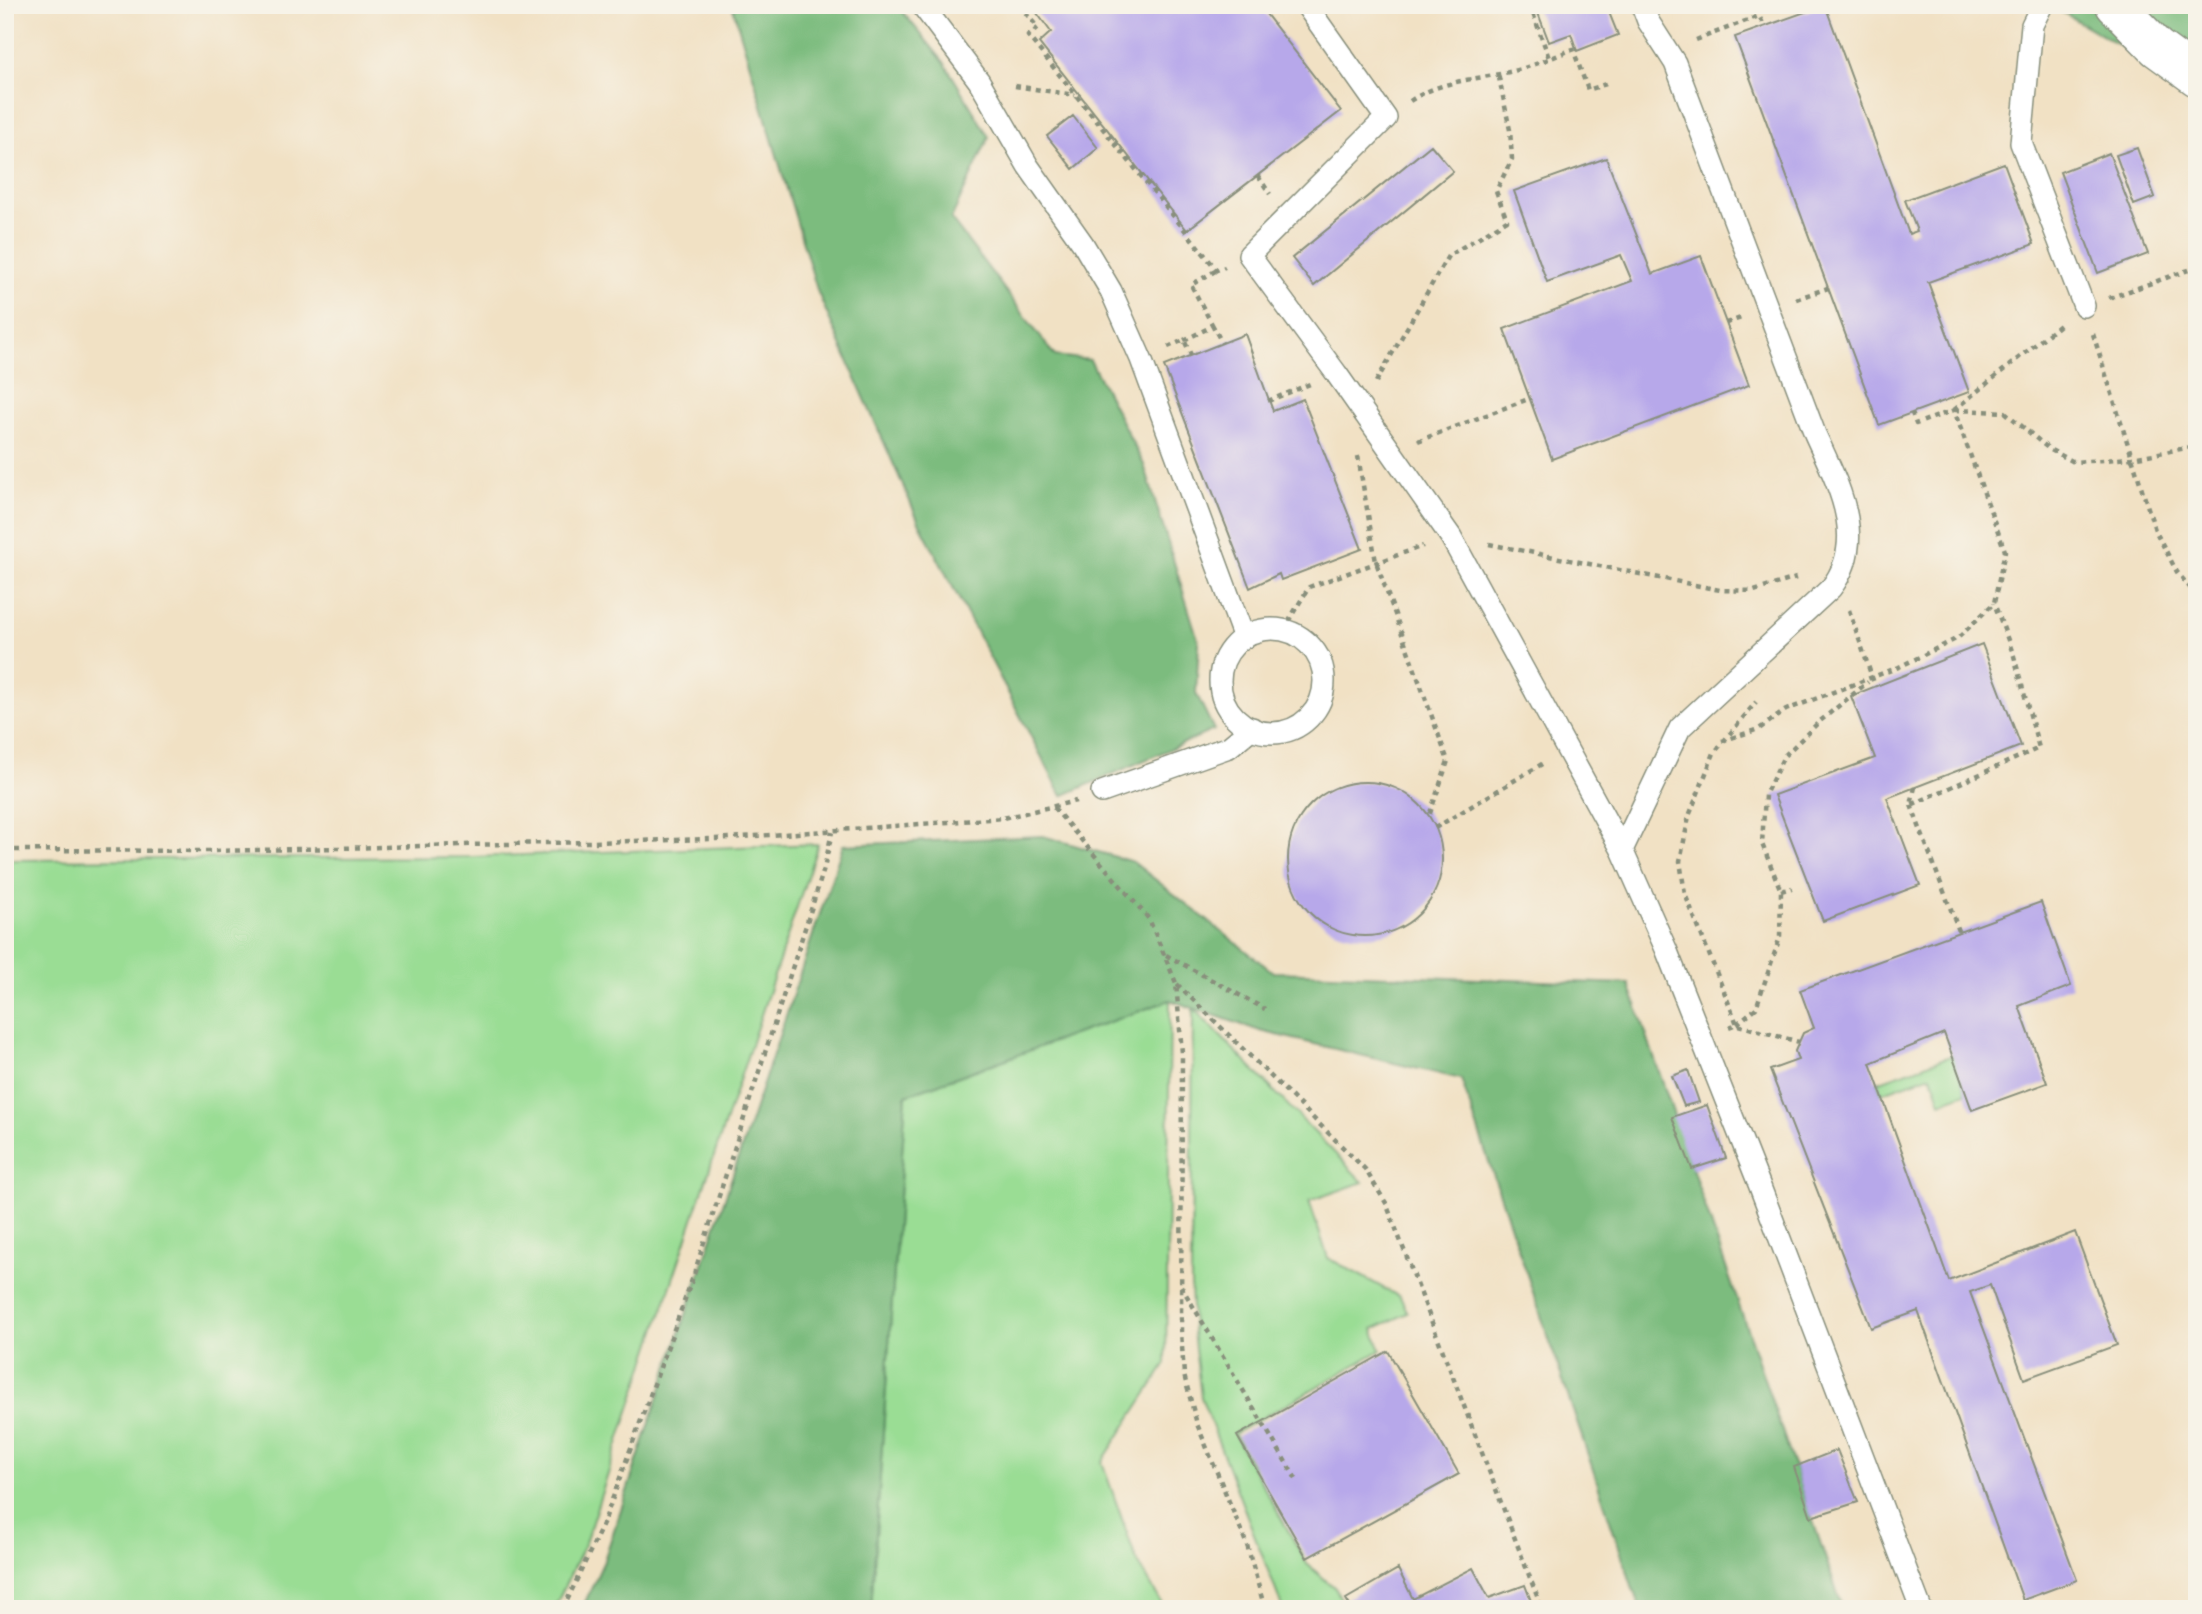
<svg xmlns="http://www.w3.org/2000/svg" width="2202" height="1614" font-family="'IM FELL French Canon',serif">
<style>
.green{fill:#9add94;stroke:#5c8d64;stroke-width:2}
.forest{fill:#7bbc7e;stroke:#4d7c59;stroke-width:2}
.building{fill:#b7a8ea}
.lines{fill:none;stroke-linecap:round;stroke-linejoin:round}
.service-casing{stroke:#888f7c;stroke-width:24}
.tertiary-casing{stroke:#888f7c;stroke-width:41}
.path{stroke:#888f7c;stroke-width:4.5;stroke-dasharray:5 5;stroke-linecap:butt}
.service{stroke:#fff;stroke-width:21}
.tertiary{stroke:#fff;stroke-width:38}
</style>
<rect width="100%" height="100%" fill="#f7f3e8"/>
<filter id="ink" filterUnits="userSpaceOnUse"><feTurbulence type="fractalNoise" baseFrequency=".0143" numOctaves="2"/><feDisplacementMap in="SourceGraphic" scale="14" xChannelSelector="R" yChannelSelector="G"/><feConvolveMatrix kernelMatrix="1 2 1 2 8 2 1 2 1" color-interpolation-filters="sRGB"/></filter>
<filter id="wash" filterUnits="userSpaceOnUse"><feTurbulence type="fractalNoise" baseFrequency=".00686" numOctaves="4" result="noise"/><feDisplacementMap in="SourceGraphic" scale="28" xChannelSelector="R" yChannelSelector="G"/><feGaussianBlur stdDeviation="1.57" result="paint"/><feColorMatrix in="noise" values="0 0 0 0 0 0 0 0 0 0 0 0 0 0 0 0 0 1.4 0 .05"/><feComposite in="paint" operator="in"/></filter>
<g filter="url(#wash)">
<rect width="100%" height="100%" fill="#f1e1c4"/>
<path class="green" d="M818,844L585,1543L554,1609H5V860L472,857Z
M1170,1000L1166,1364L1102,1462L1136,1559L1165,1609H871L906,1095Z
M1193,1008L1363,1182L1309,1201L1328,1258L1400,1297L1408,1313L1373,1329L1381,1350L1234,1434L1307,1564L1335,1588L1347,1609H1283L1201,1397L1193,1332L1191,1283Z
M1953,1055L1966,1093L1941,1102L1931,1075L1881,1093L1877,1082Z"/>
<path class="forest" d="M732,5H897L944,62L989,137L951,219L1055,356L1090,360L1144,465L1199,643L1196,693L1214,730L1062,796L920,524L818,293Z
M2050,5H2197V90Z
M1043,836L1133,862L1273,972L1629,984L1843,1609H1640L1461,1079L1260,1031L1170,1000L906,1095L871,1609H582L603,1563L843,845Z"/>
<g id="blocks">
<path class="building" d="M1031,5H1259L1341,111L1187,230L1039,43L1051,32Z
M1535,5H1606L1618,35L1577,51L1571,34L1549,42Z
M1825,5L1909,234L1917,231L1905,200L2004,163L2034,244L1928,282L1969,392L1879,425L1735,37Z
M1073,116L1098,148L1073,169L1047,136Z
M1431,145L1453,171L1314,286L1292,258Z
M2137,148L2155,197L2134,205L2116,155Z
M2109,153L2148,254L2098,273L2060,172Z
M1606,158L1652,274L1701,256L1749,385L1552,459L1504,329L1632,281L1621,255L1547,282L1514,191Z
M1245,334L1273,411L1303,399L1362,549L1281,580L1279,574L1250,588L1164,366Z
M1982,644L2021,746L1887,798L1920,885L1823,921L1774,795L1875,758L1851,696Z
M1288 859a77 77 0 1 1 154 0a77 77 0 1 1-154 0Z
M2041,902L2071,986L2019,1006L2047,1083L1972,1110L1944,1033L1870,1063L1949,1281L2075,1232L2117,1345L2024,1379L1990,1285L1970,1292L2077,1580L2023,1600L1918,1311L1871,1328L1770,1070L1798,1060L1795,1051L1803,1033L1814,1028L1800,990Z
M1688,1070L1699,1102L1684,1106L1672,1076Z
M1707,1105L1726,1158L1692,1169L1672,1117Z
M1388,1351L1459,1474L1307,1558L1237,1436Z
M1837,1450L1858,1502L1811,1517L1794,1467Z
M1473,1568L1489,1598L1525,1585L1534,1609H1352L1346,1599L1398,1569L1413,1599Z"/>
</g>
</g>
<g filter="url(#ink)">
<use href="#blocks" fill-opacity="0" stroke="#888f7c" stroke-width="2"/>
<g class="lines">
<g class="service-casing">
<path id="service" d="M922,5L979,81L1028,166L1083,244L1111,291L1141,359L1244,638
M1306,5L1386,118L1249,255L1336,373L1451,537L1622,850L1666,949L1759,1184L1921,1609
M2042,5L2032,25L2021,143L2084,306
M1220 681a52 52 0 1 1 104 0a52 52 0 1 1-104 0Z
M1102,792L1229,747L1252,728
M1622,850L1680,728L1831,588C1869,539 1837,483 1815,434L1675,63L1648,21L1642,5"/>
</g>
<g class="tertiary-casing">
<path id="tertiary" d="M2115,5L2157,48L2197,77"/>
</g>
<path class="path" d="M1019,5L1038,28L1028,36L1217,270L1225,267
M1530,5L1549,58
M1696,40L1759,16L1765,27
M1015,86L1075,95
M1410,101C1444,78 1482,80 1521,69C1538,64 1556,56 1573,49L1588,90L1606,84
M1258,176L1270,194
M2109,298L2197,267
M1796,299L1828,288
M1726,323L1741,318
M1213,326L1191,285L1217,270
M2093,334L2155,530L2177,572L2197,596
M1184,340L1213,326L1222,343
M1168,347L1184,340L1191,355
M1376,382L1448,256L1507,220L1496,191L1512,159L1510,130L1498,73
M1268,401L1310,384
M1954,410L2062,323
M1955,410L2005,412L2049,449L2074,462L2132,458L2197,446
M1418,441L1531,398
M1358,456L1376,562L1448,761L1429,816
M1489,544L1720,590L1754,591L1796,578
M1849,610L1875,686
M1283,630L1309,587L1423,546
M1722,741L1759,729L1786,710L1899,667L1958,638L1994,603L2005,551L1954,410L1916,424L1912,413
M1915,787L1911,805L2039,748L2014,656L1994,603
M1911,805L1959,931
M1054,808L1149,919L1176,983L1182,1053L1181,1332L1184,1375L1197,1424L1247,1545L1265,1609
M1435,828L1542,764
M5,850L214,851L715,839L1003,818L1076,801
M1781,891L1792,888
M1166,955L1265,1009
M1177,984L1365,1169L1386,1203L1542,1609
M1737,1024L1756,1008L1780,937L1781,891L1762,844L1765,795L1784,756L1819,722L1868,682
M1738,1025L1799,1042
M1729,1027L1737,1024L1685,894L1680,861L1689,816L1714,753L1756,702
M1181,1286L1296,1479
M563,1609L604,1522L693,1277L824,869L832,832"/>
<use href="#service" class="service"/>
<use href="#tertiary" class="tertiary"/>
</g>
</g>
<rect width="2202" height="1614" fill="none" stroke="#f7f3e8" stroke-width="28"/>
</svg>
